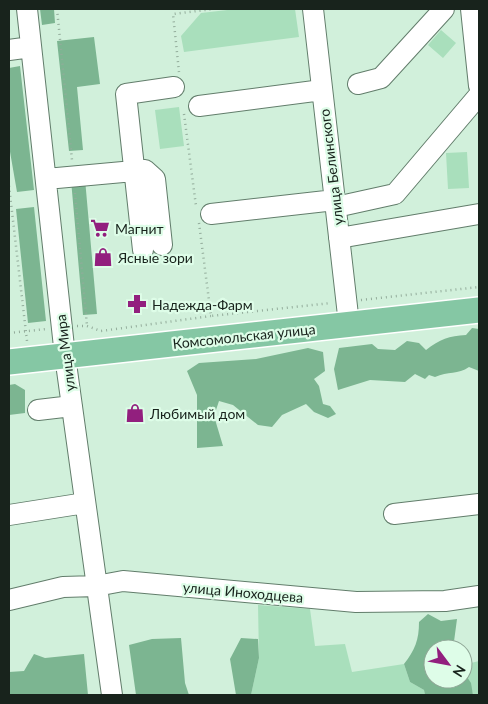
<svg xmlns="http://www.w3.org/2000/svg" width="488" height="704" font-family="Lato,sans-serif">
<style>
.green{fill:#a9dfbc}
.forest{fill:#7cb591}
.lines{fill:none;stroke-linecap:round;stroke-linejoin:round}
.minor-casing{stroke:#627d6b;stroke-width:22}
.major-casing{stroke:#fff;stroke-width:28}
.path{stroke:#93ac9b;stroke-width:2.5;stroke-dasharray:1 4;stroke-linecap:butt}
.minor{stroke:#fff;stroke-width:20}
.major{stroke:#85c7a4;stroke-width:25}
.labels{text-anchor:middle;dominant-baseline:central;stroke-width:4.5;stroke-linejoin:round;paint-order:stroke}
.street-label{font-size:14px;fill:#18231c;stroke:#defde8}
.poi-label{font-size:14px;fill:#18231c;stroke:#defde8;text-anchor:start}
</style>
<rect width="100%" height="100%" fill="#d1f0db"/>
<path class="green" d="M236,9H295L299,37L184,52L181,36L201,13Z
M441,30L456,43L443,58L428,45Z
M179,107L184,146L160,149L155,110Z
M467,152L469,188L448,189L446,153Z
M258,605L310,609L315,646L345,644L352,672L404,664L410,682L424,690L425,695H251L259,658Z
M479,661V695H473C471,682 463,674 463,665Z"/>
<path class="forest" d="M40,9H54L55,23L42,25Z
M94,37L100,84L77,87L83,150L69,151L57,41Z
M20,66L34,190L17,192L9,146V68Z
M85,179L97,314L83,315L71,180Z
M34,207L46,321L28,323L16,209Z
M472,328L479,329V371L469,367C458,375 448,371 435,377L429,375L425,379L415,374L405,382L370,380L338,390L334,369L339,348L372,344L378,349L395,350L407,341L419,343L426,350C440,339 449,336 466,335Z
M308,348L323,352L325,371L314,379L319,386L323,404L330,406L336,414L328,418L314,412L306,404L282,415L272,427L258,425L233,405L219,401L214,416L223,446L197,448V395L187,371L199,363L256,359Z
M15,384L25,390V413L9,415V385Z
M428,614L441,621L457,619L453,649H433V679H463V671L471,683L473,695H425L424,690L410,682L404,664C415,650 419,640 419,622Z
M181,638L185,683L189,695H136L129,645L152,639Z
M241,638L258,639L259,658L251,695H236L230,659Z
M34,654L45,658L84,654L88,695H9V672L24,671Z"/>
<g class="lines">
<g class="minor-casing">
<path id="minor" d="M27,9L65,356L112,695
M313,9L349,324
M471,9L479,86
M9,50L31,47
M358,84L381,78L444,9
M199,106L322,90
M46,179L145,170L155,179L162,245
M336,207L395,194L479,95
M211,214L335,200
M339,238L479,214
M143,250L126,94L174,87
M38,410L72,406
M394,514L479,504
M9,515L85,503
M9,600L63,587L96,586L123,581L356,602L445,601L479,596"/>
</g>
<g class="major-casing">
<path id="major" d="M9,362L479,310"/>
</g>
<path class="path" d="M57,9L72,160
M179,72L173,14L213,9
M184,114L196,206
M9,186L27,341
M75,193L87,326
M199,223L211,316L331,303
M361,300L479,287
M77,326H87L101,331L211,316
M9,333L47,329"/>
<use href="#minor" class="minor"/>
<use href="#major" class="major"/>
</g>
<defs>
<g id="supermarket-bare" transform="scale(1.5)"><path d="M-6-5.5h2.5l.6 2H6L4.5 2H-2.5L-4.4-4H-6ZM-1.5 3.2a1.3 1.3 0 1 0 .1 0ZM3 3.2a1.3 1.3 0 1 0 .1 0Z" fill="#921f7e" stroke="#defde8" stroke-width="2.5" paint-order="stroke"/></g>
<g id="shop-bare" transform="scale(1.5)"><path d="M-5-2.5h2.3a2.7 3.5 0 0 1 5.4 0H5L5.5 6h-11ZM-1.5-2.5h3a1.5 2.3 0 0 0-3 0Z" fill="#921f7e" stroke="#defde8" stroke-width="2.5" paint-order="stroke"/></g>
<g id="pharmacy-bare" transform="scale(1.5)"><path d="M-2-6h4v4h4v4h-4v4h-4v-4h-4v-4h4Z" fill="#921f7e" stroke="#defde8" stroke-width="2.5" paint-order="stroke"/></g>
</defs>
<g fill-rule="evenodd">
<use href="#supermarket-bare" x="100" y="228"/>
<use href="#shop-bare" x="103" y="257"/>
<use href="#pharmacy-bare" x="137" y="304"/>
<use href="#shop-bare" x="135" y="413"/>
</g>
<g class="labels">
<g class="street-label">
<text transform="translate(331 167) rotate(-97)">улица Белинского</text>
<text transform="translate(244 336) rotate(-6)">Комсомольская улица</text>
<text transform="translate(65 353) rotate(-97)">улица Мира</text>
<text transform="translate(243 592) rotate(5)">улица Иноходцева</text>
</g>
<g class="poi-label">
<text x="115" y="228">Магнит</text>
<text x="118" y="257">Ясные зори</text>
<text x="152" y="304">Надежда-Фарм</text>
<text x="150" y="413">Любимый дом</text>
</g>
</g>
<rect width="488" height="704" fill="none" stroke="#18231c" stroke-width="20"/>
<g transform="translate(448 664) rotate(122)"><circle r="24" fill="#defde8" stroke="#8fa696"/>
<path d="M0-4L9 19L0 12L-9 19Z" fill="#921f7e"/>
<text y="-8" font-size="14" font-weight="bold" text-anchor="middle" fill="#18231c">N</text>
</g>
</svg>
